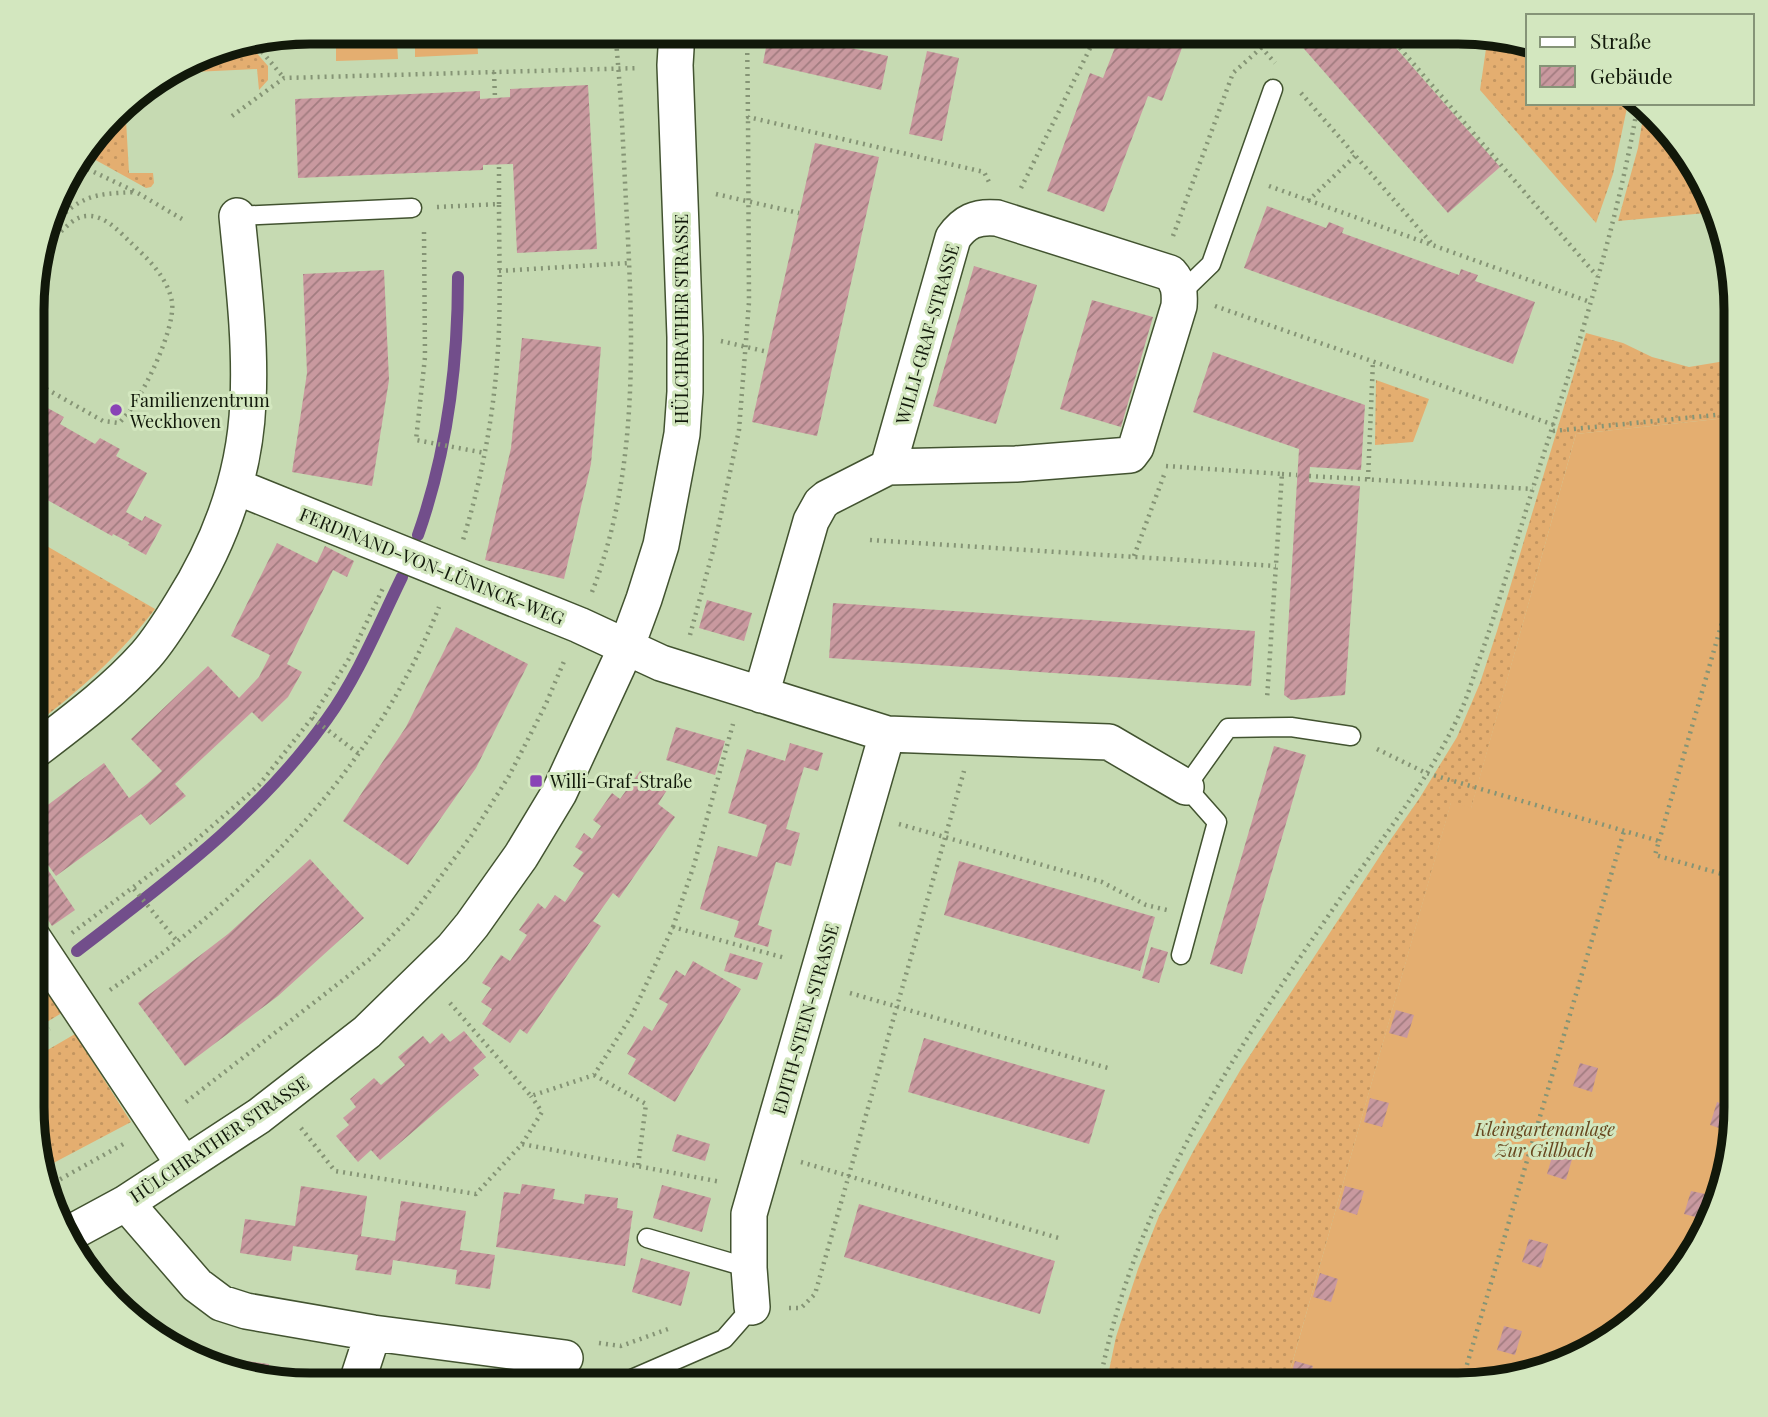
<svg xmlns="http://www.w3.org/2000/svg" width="1768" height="1417" font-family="'Playfair Display',serif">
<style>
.grass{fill:url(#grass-dots)}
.garden{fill:#e4ae70}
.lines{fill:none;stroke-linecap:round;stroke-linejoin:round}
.stream{stroke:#724e8b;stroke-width:12}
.building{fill:url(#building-hatch)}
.service-casing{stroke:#425330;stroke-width:21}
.minor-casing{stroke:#425330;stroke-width:38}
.path{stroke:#859475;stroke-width:4.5;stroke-dasharray:2 5;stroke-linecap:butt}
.service{stroke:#fff;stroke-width:18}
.minor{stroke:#fff;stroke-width:35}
.poi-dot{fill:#8943b6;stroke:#d3e7bf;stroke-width:2.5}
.labels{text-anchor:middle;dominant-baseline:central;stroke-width:6;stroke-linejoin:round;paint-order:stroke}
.street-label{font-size:18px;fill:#11180a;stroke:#d3e7bf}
.poi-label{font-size:18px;fill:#11180a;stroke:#d3e7bf;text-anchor:start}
.park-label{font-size:18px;font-style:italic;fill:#67471f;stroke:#d3e7bf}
.rim{fill:none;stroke:#11180a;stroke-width:9}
</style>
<defs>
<pattern id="grass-dots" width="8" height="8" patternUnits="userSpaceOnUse" patternTransform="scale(1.75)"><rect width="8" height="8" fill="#e4ae70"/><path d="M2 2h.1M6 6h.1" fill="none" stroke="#c39560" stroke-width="1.8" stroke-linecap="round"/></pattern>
<pattern id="building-hatch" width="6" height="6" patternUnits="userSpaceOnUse" patternTransform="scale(1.75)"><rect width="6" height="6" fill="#c9999f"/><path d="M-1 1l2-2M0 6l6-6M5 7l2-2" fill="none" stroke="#a27c80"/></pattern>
</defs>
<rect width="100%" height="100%" fill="#c6dab2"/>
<path class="grass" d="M1488,35L1528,44V103H1628L1613,174L1596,223L1480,90Z
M247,42L268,66V80L259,90L257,69L173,73L220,46Z
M125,102L129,173H153L154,183L151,187L146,188L83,153Z
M1645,105L1715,203L1717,212L1618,221L1638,148Z
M1586,333L1623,343L1652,357L1689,367L1731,360L1736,346V417L1576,434L1471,809L1451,803L1286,1385H1106L1116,1337L1138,1269L1159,1216L1195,1148L1241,1069L1389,842L1419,799L1457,737L1480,683L1497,631Z
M1376,380L1429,399L1413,442L1375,445Z
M33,538L155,609C120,655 79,691 33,726Z
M32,962L70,1008L32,1031Z
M75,1034L131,1122L44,1168L32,1126V1059Z"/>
<path class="garden" d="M477,38L478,54L415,57V41Z
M397,43L398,59L336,61V45Z
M1736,417V1126L1715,1214L1667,1291L1565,1364L1458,1385H1286L1451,802L1471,808L1576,434Z"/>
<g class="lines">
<path class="stream" d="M418,535C447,453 458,364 458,277
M77,951C168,881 260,814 327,719C358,676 379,624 402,577"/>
</g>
<path class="building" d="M769,32H827L824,42L888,56L881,90L763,63Z
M1121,32H1188L1162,101L1148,96L1104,212L1047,191L1090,73L1103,78Z
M1294,32H1382L1500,167L1448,213L1291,34Z
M927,51L959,58L942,141L909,134Z
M588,85L597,249L517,253L513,164L483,165V170L298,178L295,99L480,91V99L510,97V89Z
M815,143L879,157L817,436L752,422Z
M1267,206L1326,228L1329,222L1344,228L1342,233L1459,275L1461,269L1469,272L1478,275L1475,281L1535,302L1513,364L1244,268Z
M974,266L1037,285L996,424L933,406Z
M384,270L389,380L372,486L292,472L307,373L303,274Z
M1092,300L1153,317L1121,427L1060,409Z
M522,338L601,347L591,464L564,579L485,560L511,448Z
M1213,352L1365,405L1361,470L1310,467L1309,482L1360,486L1345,695L1291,700L1284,695L1299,449L1193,412Z
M44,406L64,417L60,424L95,444L100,438L120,449L116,456L147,473L126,512L142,521L145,516L162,525L146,555L128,545L130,543L113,534L112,536L33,492L34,410L40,413Z
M277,543L317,563L325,546L354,561L347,577L333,570L287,664L302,672L288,697L262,722L252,712L175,784L186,796L150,825L141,814L56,876L33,844V816L104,763L129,798L147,784L162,771L131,739L208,666L239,698L259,677L270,655L231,636Z
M707,600L752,613L744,641L699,628Z
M833,603L1255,631L1251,686L829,658Z
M456,627L528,664L476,768L408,865L343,821L406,727Z
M676,727L725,741L715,775L666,760Z
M790,743L823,753L818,771L804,767L786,829L800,833L791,866L776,862L758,925L772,930L768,947L734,937L739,921L700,909L718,846L757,857L767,825L728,813L747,749L785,761Z
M1274,746L1306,755L1242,974L1210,964Z
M640,771L667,790L658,804L675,817L619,898L613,893L593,921L601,926L527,1034L520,1029L510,1043L482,1024L492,1009L481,1002L491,988L482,983L501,955L510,961L527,935L519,930L538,903L545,909L555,895L565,902L584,873L573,866L583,852L575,847L584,833L592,839L601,826L593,820L612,793L620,799Z
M40,858L75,910L52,926L33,897V863Z
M310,859L364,918L278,996L185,1066L138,1003L228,934Z
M959,861L1155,917L1140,971L944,915Z
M1151,947L1168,952L1159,983L1142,978Z
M730,953L763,963L757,980L724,971Z
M693,961L741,989L675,1102L628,1074L636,1059L627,1054L644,1026L652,1031L660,1018L668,1004L659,999L676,970L685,976Z
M1396,1010L1414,1015L1407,1038L1389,1033Z
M464,1031L486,1057L473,1068L479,1075L380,1160L371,1150L358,1162L336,1136L349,1125L343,1118L356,1107L350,1099L374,1078L381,1085L405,1065L398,1057L423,1036L430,1044L442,1033L450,1042Z
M924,1038L1105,1090L1089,1144L908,1092Z
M1580,1063L1598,1068L1592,1092L1573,1086Z
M1370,1098L1389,1103L1382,1127L1364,1122Z
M1717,1102L1735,1108L1728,1131L1710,1125Z
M677,1134L710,1144L705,1161L672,1151Z
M1554,1150L1573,1156L1566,1180L1547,1174Z
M522,1184L555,1189L553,1199L584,1204L585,1194L618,1198L617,1208L633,1211L625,1266L496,1247L504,1192L520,1194Z
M662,1185L711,1198L702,1232L653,1218Z
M301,1186L367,1196L361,1236L395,1241L401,1201L466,1211L460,1250L495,1255L490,1289L455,1284L457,1270L393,1260L391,1275L355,1270L358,1255L293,1246L291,1261L240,1253L245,1219L295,1226Z
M1345,1186L1364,1191L1357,1215L1339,1209Z
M1691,1191L1710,1195L1703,1219L1684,1214Z
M859,1204L1055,1261L1040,1314L844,1257Z
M1529,1239L1548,1244L1541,1268L1522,1262Z
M641,1258L690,1272L681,1306L632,1292Z
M1320,1273L1338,1279L1331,1302L1313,1297Z
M1504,1326L1522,1331L1515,1355L1497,1350Z
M203,1355L269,1364L267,1379L203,1364Z
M1295,1361L1313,1366L1308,1385H1288Z"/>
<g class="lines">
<g class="service-casing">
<path id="service" d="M237,216L412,208
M1180,294L1211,264L1273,89
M1181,955L1217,822L1186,787L1228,728L1291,727L1351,736
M647,1238L749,1268
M618,1385L724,1339L752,1307"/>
</g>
<g class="minor-casing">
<path id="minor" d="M237,487L579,625L661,663L887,734L749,1214V1268L752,1307
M761,695L811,521L821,503L827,498L888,467L1016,464L1130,455L1136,447L1179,306C1180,292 1179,283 1170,273L997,218C976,216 964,222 953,238L888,467
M887,734L1109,742L1186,787
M33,752C72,722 113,692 146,655C160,639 171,621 182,603C221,541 245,476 248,402C251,340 243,278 237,216
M33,938L184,1165
M126,1203L197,1285L221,1303L246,1311L373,1333L565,1358
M65,1236L126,1203L259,1116L367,1032L453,948L472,925L521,856L559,793L626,648L644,599L661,545L682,434L685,392V337L675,65L677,32
M356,1385L373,1333"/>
</g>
<path class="path" d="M747,32L748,117L984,172L989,182
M1386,32L1597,276
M253,41L284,78
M1261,47L1275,63
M494,72L495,98
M1301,93L1433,245
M232,116L284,78L639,68
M75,163L136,192L182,219
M1269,186L1590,302
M1021,188L1098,32
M716,194L799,213
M1308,201L1355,156
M499,204V165
M437,207L499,204C499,252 501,301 498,349C494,414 482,478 463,540
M50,227C82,195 92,194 136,192
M424,232L425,357L416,440L485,453
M1173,236L1233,73L1279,32
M499,271L629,263
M1215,306L1554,425
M721,341L768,352
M34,382L103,421L119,423C140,404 176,329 172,302C168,277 146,257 129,241C119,231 105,216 89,216C70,215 62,237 44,242
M1553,431L1736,413
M1166,466L1282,474L1267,699
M1282,474L1297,475
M1309,476L1533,489
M1368,479L1373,361
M870,540L1276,566
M1134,556L1164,475
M592,592C640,469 633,331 626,202C623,145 621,88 615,32
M690,635L714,547L739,430L749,302L748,117
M312,718L359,754
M1377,749L1426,773L1659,841L1655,855L1736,878
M899,824L1102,882L1146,905L1167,910
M1659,841L1736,574
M134,889L177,941
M673,927L694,865L733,724
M72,933L195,841L259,785L312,718L350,657L384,586
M110,990C133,974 157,958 179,940C290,852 386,740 439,607
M850,993L1108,1068
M450,1003L531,1096L594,1075L632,1015L673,927L785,958
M32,1040L50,1029
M594,1075L646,1104L638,1166
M186,1102L370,959L412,915L471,836L509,776L545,706L565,659
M301,1128L335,1171L476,1194L522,1144L721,1182
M522,1144L542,1112L531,1096
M801,1162L1062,1239
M48,1186L127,1142
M789,1308H801L815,1294L964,771
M599,1343L621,1346L668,1329
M1099,1385C1136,1196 1235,1052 1342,896C1383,837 1430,778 1460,713C1467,698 1472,681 1477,666C1498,608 1514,549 1532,491C1572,364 1616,235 1638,103
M1461,1385L1624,831"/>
<use href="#service" class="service"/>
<use href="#minor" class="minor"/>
</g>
<g class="poi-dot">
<circle cx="116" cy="410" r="7"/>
<rect x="529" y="774" width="14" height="14" rx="3.5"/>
</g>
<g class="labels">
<g class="street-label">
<text transform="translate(681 319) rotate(-90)">HÜLCHRATHER STRASSE</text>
<text transform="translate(927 334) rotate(-74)">WILLI-GRAF-STRASSE</text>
<text transform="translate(432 566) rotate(22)">FERDINAND-VON-LÜNINCK-WEG</text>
<text transform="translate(805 1019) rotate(-74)">EDITH-STEIN-STRASSE</text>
<text transform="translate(219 1139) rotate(-34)">HÜLCHRATHER STRASSE</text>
</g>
<g class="poi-label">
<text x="130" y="400">Familienzentrum<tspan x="130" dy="21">Weckhoven</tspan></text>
<text x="550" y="781">Willi-Graf-Straße</text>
</g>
<g class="park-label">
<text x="1545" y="1129">Kleingartenanlage<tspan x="1545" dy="21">Zur Gillbach</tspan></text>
</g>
</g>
<path d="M0 0H1768V1417H0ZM310 44H1458A266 266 0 0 1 1724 310V1107A266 266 0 0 1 1458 1373H310A266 266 0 0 1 44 1107V310A266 266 0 0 1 310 44Z" fill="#d3e7bf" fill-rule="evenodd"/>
<path class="rim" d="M310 44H1458A266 266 0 0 1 1724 310V1107A266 266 0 0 1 1458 1373H310A266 266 0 0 1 44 1107V310A266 266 0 0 1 310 44Z"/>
<rect x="1526" y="14" width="228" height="91" fill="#d3e7bf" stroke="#859477" stroke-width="2"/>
<rect x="1540" y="37" width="35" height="10" fill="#ffffff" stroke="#859477" stroke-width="2"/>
<text x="1590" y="49" font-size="21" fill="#11180a">Straße</text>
<rect x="1540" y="66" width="35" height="21" fill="url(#building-hatch)" stroke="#859477" stroke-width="2"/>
<text x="1590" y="84" font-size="21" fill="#11180a">Gebäude</text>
</svg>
